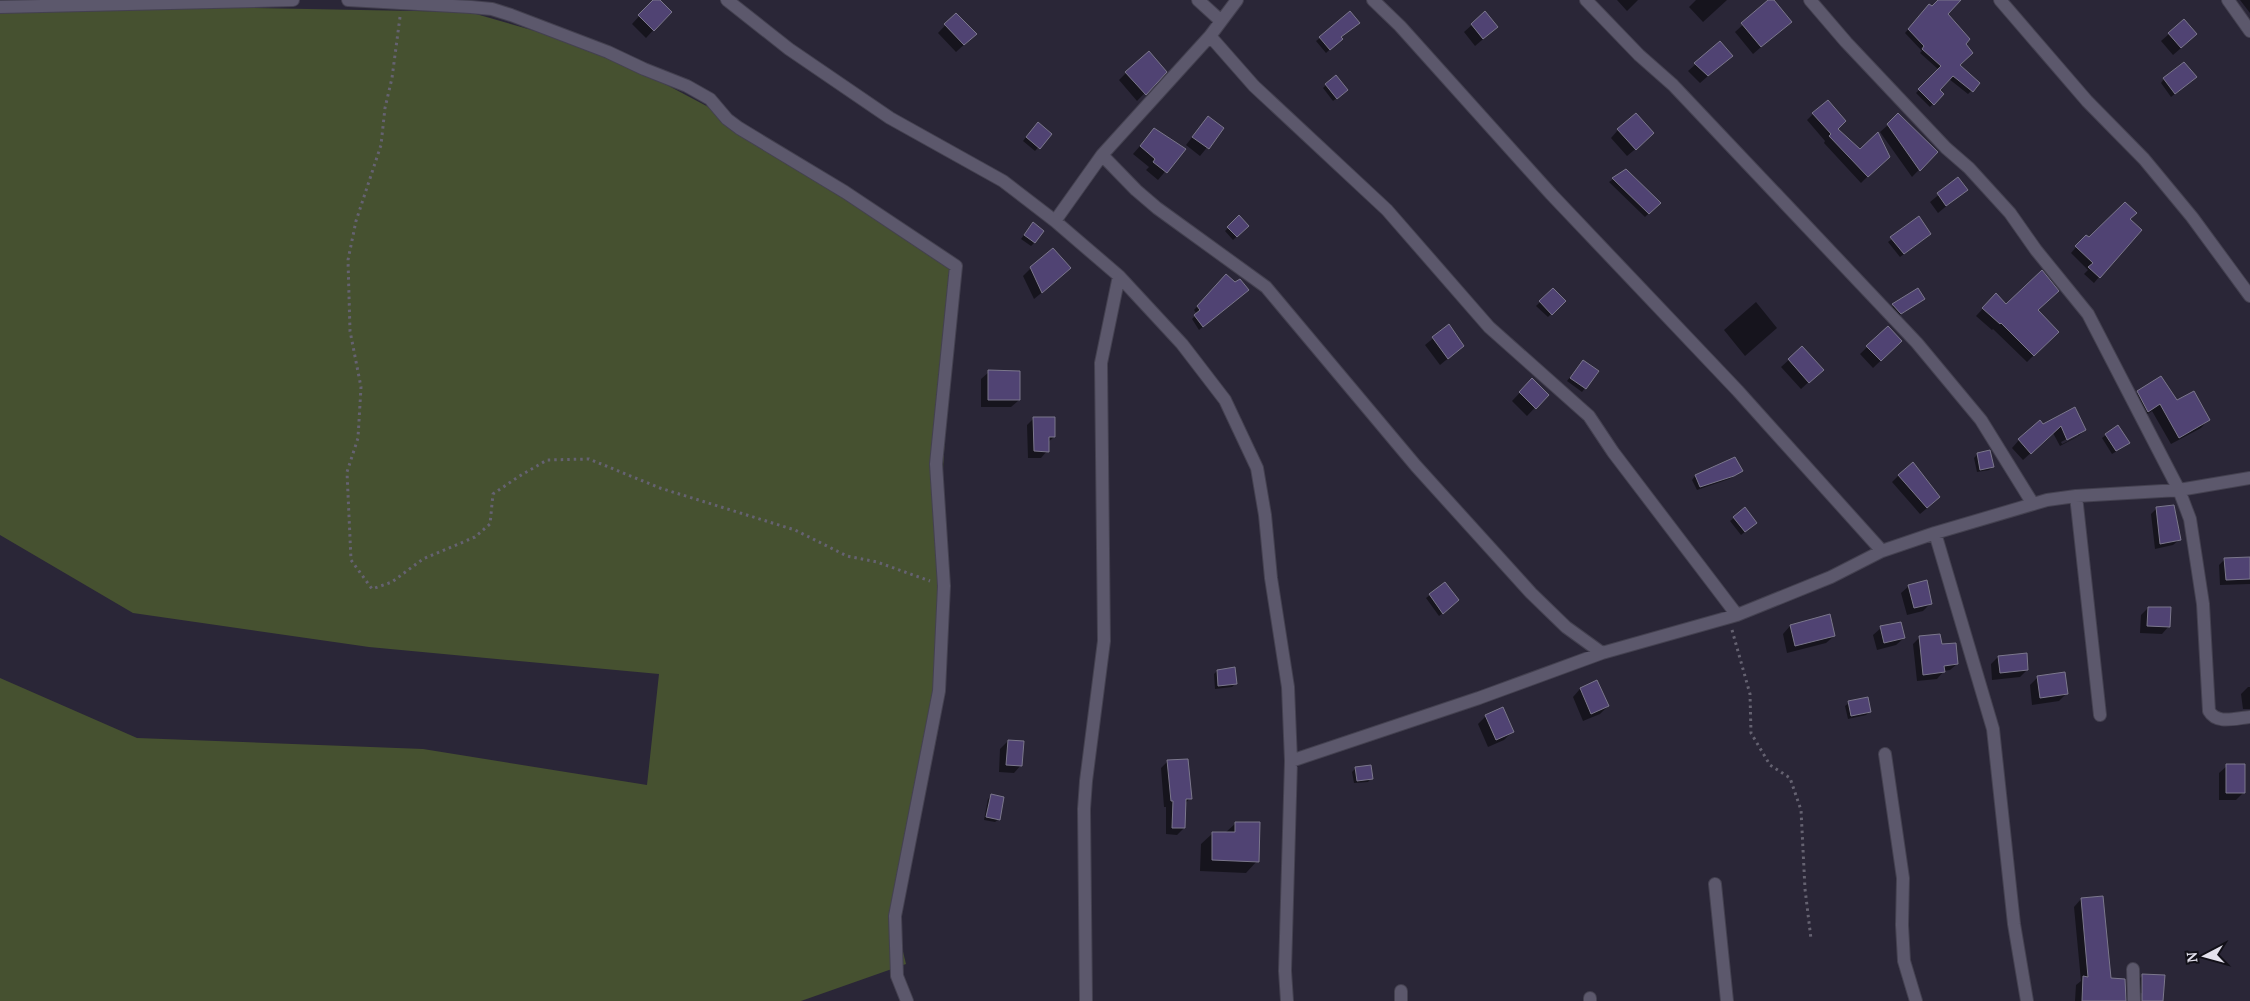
<svg xmlns="http://www.w3.org/2000/svg" width="2250" height="1001" font-family="'PT Serif',serif">
<style>
.green{fill:#465130}
.shadow{fill:#0007;fill-rule:evenodd}
.building{fill:#504373;stroke:#7b778c}
.lines{fill:none;stroke-linecap:round;stroke-linejoin:round}
.street-casing{stroke:#444150;stroke-width:14}
.path{stroke:#656271;stroke-width:3;stroke-dasharray:2.5 4;stroke-linecap:butt}
.street{stroke:#5c586c;stroke-width:12}
</style>
<rect width="100%" height="100%" fill="#2a2637"/>
<path class="green" d="M90,8H250L469,12L601,50L731,119L955,268L942,486L940,720L898,931L906,964L801,1001H0V678L137,738L423,749L647,785L659,674L369,647L133,613L0,535V12Z"/>
<path class="shadow" d="M654,0H658L670,12L646,38L632,24Z
M1617,0H1638L1627,11Z
M1696,0H1727L1703,22L1689,7Z
M1770,0L1782,29L1753,54L1735,32Z
M1939,0H1952L1947,14L1964,44L1959,65L1979,83L1968,94L1949,79L1938,91L1942,94L1930,107L1916,93L1939,70L1920,53L1922,51L1905,33L1926,9L1932,8Z
M2240,0H2250V13Z
M1485,13L1489,34L1475,46L1464,32Z
M956,14L967,42L956,52L938,33Z
M2169,34L2188,42L2173,55L2161,41Z
M1320,38H1340L1338,42L1326,53L1316,41Z
M1720,43L1731,56L1700,83L1688,71Z
M1165,72L1137,101L1119,80L1126,73Z
M2164,79L2192,80L2171,97L2161,83Z
M1326,85L1343,93L1333,101L1323,88Z
M1813,114L1836,129L1860,151L1888,156L1861,183L1824,143L1825,141L1807,120Z
M1208,117L1223,128L1200,156L1186,145Z
M1888,125L1936,152L1912,177L1880,132Z
M1034,127L1050,134L1035,151L1023,141Z
M1154,130L1184,149L1158,180L1146,170L1149,167L1133,154Z
M1618,130L1645,141L1627,156L1611,138Z
M1625,171L1659,203L1645,217L1609,182Z
M1958,179L1966,190L1938,213L1930,202Z
M1239,217L1248,226L1233,240L1225,231Z
M1919,218L1926,238L1900,257L1888,242Z
M2129,219L2099,277L2094,283L2084,274L2088,270L2071,253L2086,236L2089,239Z
M1030,227L1034,243L1031,246L1021,239Z
M1031,268L1062,276L1034,299L1023,276Z
M1226,276L1244,293L1199,330L1192,319L1197,314L1194,310Z
M1917,289L1923,299L1897,317L1889,309Z
M1553,290L1564,301L1548,317L1536,306Z
M1756,302L1777,328L1745,356L1724,330Z
M1989,302L2036,311L2057,332L2027,362L1993,329L1992,330L1976,316Z
M1448,326L1463,346L1440,365L1425,345Z
M1888,327L1901,341L1873,368L1860,354Z
M1802,348L1814,377L1801,389L1781,367Z
M1583,361L1598,371L1582,392L1567,381Z
M989,372L1019,400L1011,407H981V379Z
M1532,380L1547,395L1527,416L1512,401Z
M2138,392L2208,420L2201,428L2171,444L2152,411L2140,419L2130,400Z
M2075,409L2085,430L2077,437L2060,446L2053,433L2023,460L2012,448L2019,440L2043,426ZM2078,433V436L2062,444L2061,442Z
M1034,418L1054,437L1047,443V451L1041,458H1028L1027,425Z
M2106,435L2125,446L2112,454L2102,438Z
M1978,454L1992,467L1989,470L1977,472L1974,458Z
M1734,458L1738,474L1729,479L1697,490L1692,480L1695,476Z
M1899,475L1932,504L1920,514L1892,482Z
M2157,508L2179,540L2173,545L2155,549L2151,514Z
M1734,518L1752,526L1741,535L1730,521Z
M2250,558V584L2220,585L2219,565L2225,559Z
M1909,586L1931,603L1923,611L1907,615L1901,593Z
M1430,595L1454,604L1439,616L1426,598Z
M2148,608L2169,626L2162,634L2140,633L2141,615Z
M1790,626L1834,636L1826,643L1787,653L1783,634Z
M1881,628L1904,638L1896,645L1877,650L1873,635Z
M1919,638L1941,646L1957,664L1950,670L1944,671L1937,679L1917,681L1913,644Z
M1998,657L2027,670L2020,677L1992,680L1991,664Z
M1217,671L1235,684L1232,687L1215,689L1214,674Z
M2038,677L2067,693L2059,701L2032,705L2030,685Z
M1597,682L1608,706L1600,714L1583,721L1573,697L1580,689Z
M2248,687H2250V709H2243L2241,694Z
M1849,703L1869,712L1866,715L1848,719L1845,706Z
M1486,716L1512,732L1504,740L1488,747L1478,724Z
M1008,741L1021,765L1014,773L999,772L1000,749Z
M1168,761L1190,798L1185,804L1184,828L1177,835L1166,834V807H1164L1161,768Z
M2227,766L2244,792L2236,800H2219V773Z
M1356,768L1371,778L1368,782L1354,783L1352,772Z
M991,796L999,819L995,822L984,820L988,799Z
M1236,823L1257,861L1246,873L1200,871L1201,844L1213,833H1225Z
M2081,899L2110,979L2125,1001H2075L2076,985L2081,981L2074,907Z
M2143,975L2159,994L2139,993L2140,978Z"/>
<path class="building" d="M653,0H660L672,12L654,31L638,15Z
M1768,0H1774L1792,22L1761,47L1741,23Z
M1938,0H1961L1948,14L1970,39L1966,44L1973,53L1960,65L1980,83L1973,92L1953,76L1940,90L1944,94L1934,105L1918,89L1941,66L1922,49L1924,46L1908,29L1929,4L1932,6Z
M1350,11L1360,23L1341,37L1343,39L1330,50L1319,37Z
M1485,11L1498,27L1483,39L1471,24Z
M956,13L977,34L964,45L944,24Z
M2184,19L2197,34L2181,48L2168,33Z
M1720,41L1733,56L1708,76L1694,63Z
M1149,51L1167,72L1146,95L1125,72Z
M2184,62L2197,77L2175,94L2163,78Z
M1336,75L1348,90L1337,99L1325,84Z
M1828,100L1846,121L1838,129L1860,149L1878,132L1890,157L1868,177L1829,136L1831,134L1812,113Z
M1636,113L1654,133L1636,150L1617,129Z
M1898,113L1938,152L1920,171L1887,124Z
M1208,116L1224,128L1209,149L1192,137Z
M1038,122L1052,134L1040,149L1026,137Z
M1154,128L1186,149L1167,173L1153,162L1155,159L1140,146Z
M1626,169L1661,203L1649,214L1612,178Z
M1958,177L1968,190L1946,206L1937,193Z
M2125,202L2137,213L2130,219L2142,230L2100,278L2088,267L2093,263L2075,246L2086,235L2089,237Z
M1239,215L1249,226L1237,237L1227,227Z
M1919,216L1931,234L1904,254L1890,237Z
M1033,222L1044,231L1035,243L1024,235Z
M1053,248L1071,268L1042,293L1030,267Z
M2042,270L2059,291L2038,310L2059,332L2034,356L2001,323L2000,324L1982,308L1996,293L2006,304Z
M1226,274L1235,282L1240,279L1249,290L1203,327L1194,315L1200,310L1197,306Z
M1553,288L1566,301L1552,315L1539,301Z
M1918,288L1925,299L1901,314L1892,304Z
M1449,324L1464,346L1448,359L1432,337Z
M1888,326L1902,341L1881,361L1866,346Z
M1802,346L1824,370L1809,383L1788,359Z
M1583,360L1599,371L1586,389L1570,378Z
M988,370L1020,371V400H988Z
M2161,376L2177,400L2194,391L2210,420L2179,438L2160,404L2148,412L2137,391Z
M1532,378L1549,395L1536,409L1519,392Z
M2075,407L2086,430L2067,440L2061,426L2031,454L2018,439L2040,420L2043,424Z
M1033,417H1055V437H1049V452L1034,451Z
M2118,425L2130,443L2116,451L2105,434Z
M1990,450L1994,467L1980,470L1977,453Z
M1735,457L1743,471L1734,476L1700,487L1695,475Z
M1913,462L1940,497L1927,508L1898,475Z
M2174,505L2181,540L2160,544L2156,507Z
M1745,507L1757,523L1745,532L1733,517Z
M2250,557V579L2226,580L2224,558Z
M1927,580L1932,604L1914,608L1908,585Z
M1445,582L1459,600L1443,614L1429,594Z
M2148,607H2171L2170,627L2147,626Z
M1830,614L1835,636L1795,646L1790,625Z
M1901,622L1905,638L1884,643L1880,626Z
M1940,634L1942,644L1956,643L1958,664L1944,666L1945,672L1923,675L1919,636Z
M2027,653L2028,670L2000,673L1998,656Z
M1235,667L1237,684L1218,686L1217,670Z
M2065,672L2068,694L2040,698L2037,676Z
M1597,680L1609,706L1591,714L1580,688Z
M1868,697L1871,712L1851,716L1848,701Z
M1503,707L1514,732L1496,740L1485,715Z
M1008,740L1024,741L1022,766L1006,765Z
M1188,759L1192,799H1186L1185,828H1172L1173,801H1171L1167,760Z
M2226,764H2245V793H2226Z
M1371,765L1373,779L1357,781L1355,767Z
M991,794L1004,797L1000,820L986,817Z
M1235,822H1260L1259,862L1212,860V832H1235Z
M2103,896L2111,978L2125,979L2126,1001H2082L2083,976L2088,977L2081,898Z
M2142,974L2165,975L2163,1001H2142Z"/>
<g class="lines">
<g class="street-casing">
<path id="street" d="M348,0L471,7L492,9L511,15L608,52L644,69L687,86L710,99L727,119L739,128L845,192L956,266L936,464L944,586L939,691L895,916L897,976L907,1001
M727,0L789,49L890,118L1003,181L1055,221L1119,276L1182,344L1225,400L1257,468L1265,515L1271,578L1288,687L1291,761L1285,971L1287,1001
M1198,0L1221,21
M1237,0L1210,36L1102,155L1136,190L1157,208L1266,287L1416,466L1531,593L1566,627L1602,653
M1373,0L1400,26L1551,194L1738,391L1882,551
M1586,0L1639,55L1673,85L1917,343L1981,420L2033,504
M1810,0L1846,42L1946,148L1969,168L2010,213L2036,250L2088,314L2179,490L2190,519L2203,604L2209,711C2217,725 2236,718 2250,717
M2000,0L2087,101L2144,159L2192,217L2250,296
M2228,0L2250,31
M0,7L293,0
M1210,36L1254,86L1387,210L1489,327L1589,416L1613,452L1737,615
M1055,221L1102,155
M2076,496L2100,715
M1935,533L1993,729L2014,924L2027,1001
M1885,754L1903,878L1902,925L1904,961L1916,1001
M1291,761L1479,698L1602,653L1737,615L1831,577L1882,551L1935,533L2047,500L2076,496L2179,490L2250,478
M1715,884L1727,1001
M2133,969L2134,1001
M1590,998V1001
M1086,1001L1084,809L1086,781L1104,641L1101,363L1119,276
M1401,1001V991"/>
</g>
<path class="path" d="M400,17L392,78L385,108L381,145L356,221L348,260L350,331L361,387L358,438L347,472L351,560L372,589L392,582L423,559L475,537L490,524L493,494L518,477L547,460L589,459L660,488L795,530L847,556L877,562L930,581
M1732,630L1750,694L1751,733L1770,765L1790,778L1801,810L1805,889L1811,939"/>
<use href="#street" class="street"/>
</g>
<g transform="translate(2205 956) rotate(264)" stroke="#121018" stroke-width="4" paint-order="stroke">
<path d="M0-4L9 19L0 12L-9 19Z" fill="#e4e1ed"/>
<text y="-8" font-size="14" font-weight="bold" text-anchor="middle" fill="#e4e1ed">N</text>
</g>
</svg>
